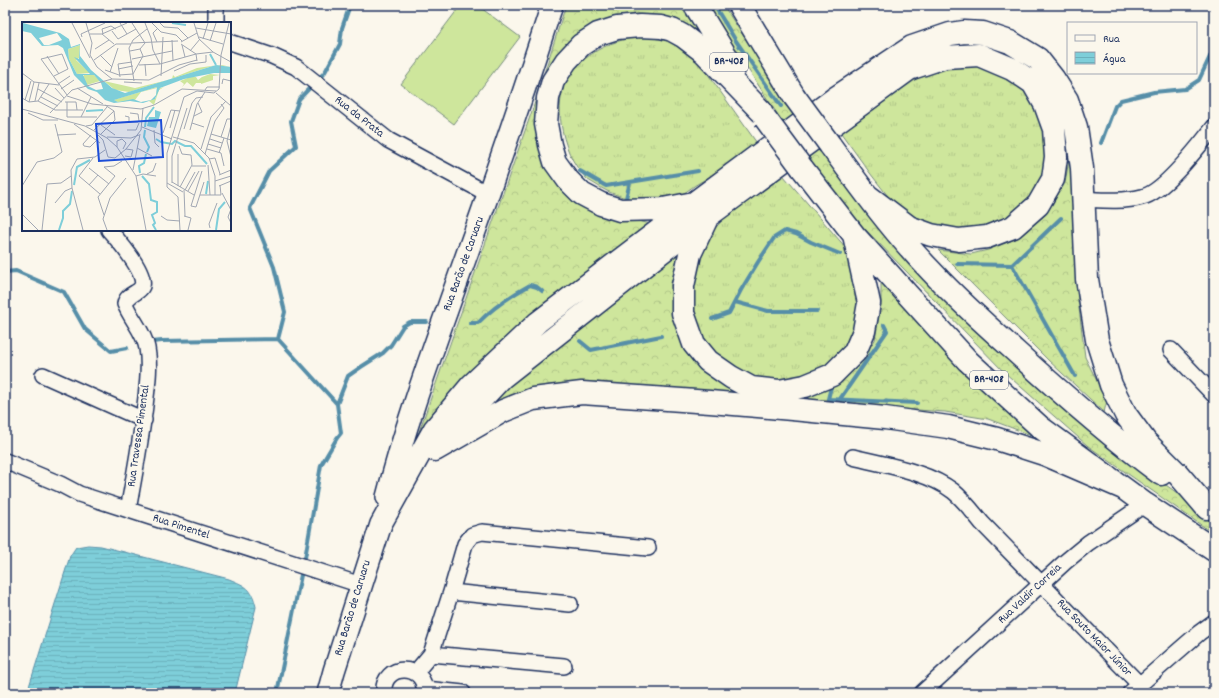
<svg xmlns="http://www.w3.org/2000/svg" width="1219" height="698" font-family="Dekko,sans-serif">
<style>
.grass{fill:url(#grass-tufts);stroke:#748a7d}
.forest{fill:url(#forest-crowns);stroke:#748a7d}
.pitch{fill:#cee69c;stroke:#748a7d}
.water{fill:url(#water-rules);stroke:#568ea8}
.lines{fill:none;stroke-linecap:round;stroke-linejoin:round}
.stream{stroke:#568ea8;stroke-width:4}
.street-casing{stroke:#1b2f5e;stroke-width:18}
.secondary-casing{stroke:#1b2f5e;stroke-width:24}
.highway-casing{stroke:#1b2f5e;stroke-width:25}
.street{stroke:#fbf7ec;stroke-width:15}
.secondary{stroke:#fbf7ec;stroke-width:21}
.highway{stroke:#fbf7ec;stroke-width:22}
.highway-bridge-casing{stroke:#1b2f5e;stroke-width:25;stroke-linecap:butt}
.highway-bridge{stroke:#fbf7ec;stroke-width:22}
.labels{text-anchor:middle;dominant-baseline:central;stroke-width:3.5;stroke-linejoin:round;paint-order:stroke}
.shield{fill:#fbf7ec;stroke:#5e6b89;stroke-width:1}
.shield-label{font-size:11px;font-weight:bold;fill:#1b2f5e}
.street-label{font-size:12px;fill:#1b2f5e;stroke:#fbf7ec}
.inset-river{fill:none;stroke:#7eced9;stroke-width:2}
.inset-road{fill:none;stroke:#a1a7b3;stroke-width:1}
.view{fill:#1d4ed8;fill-opacity:0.15;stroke:#1d4ed8;stroke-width:2}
.inset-edge{fill:none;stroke:#1b2f5e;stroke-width:2}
</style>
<defs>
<pattern id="grass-tufts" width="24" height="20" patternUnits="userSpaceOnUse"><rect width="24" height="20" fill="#cee69c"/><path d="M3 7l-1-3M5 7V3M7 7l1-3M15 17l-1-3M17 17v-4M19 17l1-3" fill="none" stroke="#b0c689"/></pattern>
<pattern id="forest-crowns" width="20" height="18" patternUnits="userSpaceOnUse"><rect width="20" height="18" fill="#cee69c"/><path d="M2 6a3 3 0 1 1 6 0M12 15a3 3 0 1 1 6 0" fill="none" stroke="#b0c689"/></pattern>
<pattern id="water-rules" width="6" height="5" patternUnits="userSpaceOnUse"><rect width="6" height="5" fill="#7eced9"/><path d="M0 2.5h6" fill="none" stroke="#6cb1bd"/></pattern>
</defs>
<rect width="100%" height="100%" fill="#fbf7ec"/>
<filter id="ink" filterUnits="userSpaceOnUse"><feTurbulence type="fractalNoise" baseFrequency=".025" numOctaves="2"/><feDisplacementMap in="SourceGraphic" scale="8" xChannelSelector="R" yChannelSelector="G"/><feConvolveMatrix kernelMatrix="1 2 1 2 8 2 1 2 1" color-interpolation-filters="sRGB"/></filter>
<g filter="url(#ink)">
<path class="grass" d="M647,37L664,40L678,44L700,63L759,146C737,160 716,173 694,186C687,191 677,199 668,200C643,203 619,199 598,186C595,184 591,182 588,180C572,165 564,144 561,123C559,111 560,93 566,82C578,58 606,42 632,38C637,37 642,37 647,37Z
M978,64L1010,75L1038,103L1051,156L1032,205L981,235L908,222L870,173L841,133L922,75L950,66Z
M783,175L853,256L861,284L858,331L832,364L796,381H759L719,362L694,323L689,293L706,238L730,212Z"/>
<path class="forest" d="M566,5H679L699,32L667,17L654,15L635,14L613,17L592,30L553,69L552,165L628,219L656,225L528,322L476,365L446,399L414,446L533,108Z
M706,5H723L799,120L787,129Z
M1072,142L1078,300L1085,357L1107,401L1104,412L1048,360L938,250L971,254L988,250L1018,238L1045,215L1065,183Z
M820,143L1115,449L1214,519V534L1088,446L1004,372L836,199L804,160Z
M682,247L671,283L674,322L694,361L753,394L852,370L875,340L881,304V275L1047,441L988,419L945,412L769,399L597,382L549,385L501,399L474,416L546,352Z"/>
<path class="pitch" d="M461,5H477L520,37L454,124L401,84Z"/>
<path class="water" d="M88,545L101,546L229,579C246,586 252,588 256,607L235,693H27L70,556L76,547Z"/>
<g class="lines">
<path class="stream" d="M714,5L736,41L781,106
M1101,143L1115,106L1121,100L1154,92L1185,89L1199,80L1214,48
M580,171L606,186L630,182
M626,198L630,182L698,171
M957,264L1012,265L1061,218
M1012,265L1075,376
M5,272L16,271L64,292L85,329L111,351L127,348
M735,302L768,311H817
M712,319L729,313L741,290L758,262L774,238L785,231L796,234L811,242L840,254
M470,323H478C493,307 510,296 530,285L537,287L542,291
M580,341L591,350L661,336
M152,342L162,341L278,339
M831,387L828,399L917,403
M840,399L887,331L884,325
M337,404L348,376L361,367L383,353L391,345L403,326L410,322H427
M305,558L321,465L337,438L341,433L337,404L278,339L285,312L274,267L250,208L269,171L296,146L291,121L299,99L325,72L340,44L342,28L350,5
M277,693L301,575"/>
<g class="street-casing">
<path id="street" d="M216,5V23
M230,42L272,56L296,67L388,140L488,194
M1083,199C1102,200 1123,202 1142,197C1163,193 1200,145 1214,127
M109,230C118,240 147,273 142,286C139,294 127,293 125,304C131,319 144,332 147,348C150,364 148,381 146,397C142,435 135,472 128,510
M1171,350L1214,395
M43,375L144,420
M853,457C884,465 927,471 953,491C964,500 973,512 982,523L1140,685
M5,461L60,484L79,494L361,585
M451,592L570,604
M431,654L564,666
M415,673L431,654L451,592L465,544L472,535L482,532L648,548
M425,689L463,693
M384,693C381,662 428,663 424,693
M922,693L1065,562L1088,543L1145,504
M1130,693L1199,633L1214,622"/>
</g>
<g class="secondary-casing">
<path id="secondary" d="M441,443L502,378L708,216
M387,497C407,418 436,342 463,265C494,179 524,92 552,5
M328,693L334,671L381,524L434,429L471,385L538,322L694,203"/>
</g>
<g class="highway-casing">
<path id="highway" d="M695,5L734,69
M739,5L794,96
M761,111L704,52L683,36L672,30L661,27L640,26L617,28L598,34L581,45L566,61L553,81L548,98L546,124L550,145L555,162L568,180L582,194L601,204L620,210L663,209L694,203L834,99L912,47L950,34L964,32L983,33L1010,42L1038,59L1053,78L1067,100L1076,127L1082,168L1087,279L1097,340L1111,385L1126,415L1145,441L1177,473L1207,508
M830,145C862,189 894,233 932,272C958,300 987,326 1015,351C1062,394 1110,436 1161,474
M802,168L854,235L908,295L968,361L1040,427L1145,504L1214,550
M854,235L869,303L864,331L855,352L832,375L805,386L779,391L751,388L731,377L708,361L694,344L683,313V286L690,254L708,216L909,69L945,57L979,55L1012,69L1033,83L1045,104L1054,129L1056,157L1053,179L1038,205L1013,227L987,237L959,240L931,235L909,227L868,196
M435,450L503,411L533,399L582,393L710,402L792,409L885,418L948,427L997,439L1044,454L1123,488"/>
</g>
<use href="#street" class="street"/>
<use href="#secondary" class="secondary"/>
<use href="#highway" class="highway"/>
<g class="highway-bridge-casing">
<path id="highway-bridge" d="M794,96L830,145
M765,118L802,168"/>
</g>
<use href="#highway-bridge" class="highway-bridge"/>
</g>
</g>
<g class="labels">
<g class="shield">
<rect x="710" y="53" width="38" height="18" rx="3"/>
<rect x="970" y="371" width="38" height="18" rx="3"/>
</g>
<g class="shield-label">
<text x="729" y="62">BR-408</text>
<text x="989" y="380">BR-408</text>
</g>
<g class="street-label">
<text transform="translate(359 117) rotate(38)">Rua da Prata</text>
<text transform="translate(464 264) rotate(-70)">Rua Barão de Caruaru</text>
<text transform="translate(139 436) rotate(-82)">Rua Travessa Pimental</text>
<text transform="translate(181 527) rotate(18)">Rua Pimentel</text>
<text transform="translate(1030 594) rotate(-43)">Rua Valdir Correia</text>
<text transform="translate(353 608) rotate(-73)">Rua Barão de Caruaru</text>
<text transform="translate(1094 638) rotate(46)">Rua Souto Maior Júnior</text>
</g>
</g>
<g transform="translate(22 22)">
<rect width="209" height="209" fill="#fbf7ec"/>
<path d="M188,52L198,53L191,54V58L179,62L180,55ZM62,53H72L78,59L65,63L60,56Z" fill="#cee69c"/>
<path d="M168,55H174L176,58L180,55V61H174L171,65L165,60L160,65L162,62L158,59Z" fill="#cee69c"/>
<path d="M58,23L57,36L54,38L68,51L55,52L47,37L46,27ZM194,43L107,70L93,68L82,59L113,66L150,57L151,53L153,55L175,46L196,43H200L209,45ZM135,65L136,66V67L142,65L137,68L132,83L127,79L134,76L135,66L119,70L113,78L96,80L91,78Z" fill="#cee69c"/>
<path d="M1,1L38,11L47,17L49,25L58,22V34L69,48L90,66L103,71L194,43L209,45V51H192L162,57L138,66L133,77L121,81L108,79L92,81L83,78L75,70L66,67L52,53L41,26L36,23L20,24L9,11L0,9ZM35,11L40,18L27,23H22L17,16ZM58,23L57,37L52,35L68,52H55L47,37L46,27ZM61,53H72L79,61L81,67L74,68L66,64ZM135,65L134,73L129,78L119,80L111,77L96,80L92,78ZM133,88L139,90L134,106L125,104L127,95H133Z" fill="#7eced9" fill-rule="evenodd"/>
<path class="inset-river" d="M150,1L164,3M188,32L194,43M64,89L81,88M123,105L124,96L132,85M123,108L122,115L127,125L125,130M134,117L139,120L150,122L153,119L163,124H169L185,142M118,151L117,144L122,141L124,132M120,154L127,162L129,178L135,180V190L130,193L133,201L131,203L134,208M52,163L55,145L68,138M184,172L186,159M37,208L41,196V189L48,182L50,169M194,208L197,187L203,180"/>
<path class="inset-road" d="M50,1L68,36M64,1L70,21L68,33L75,45L90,57L127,58L157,43L175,38M98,1L105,12M123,1L129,16L131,28L138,42L174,32L191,30M130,1L139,10L154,13L160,19M138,1L142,5L156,6L166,16M172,1L177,17L191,30L209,40M174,6L209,12M90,9L96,17L114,7M68,12H80L105,1M80,12L92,22M81,12L80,7L89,4L94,7M60,15L59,12L83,1M177,15L201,22M181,17L186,1M150,18L151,39M188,19L194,1M135,20L131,11L135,7M159,20L175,11M110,21L156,19M159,22L174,32L175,39M160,23L163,35M73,27L87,18M108,29L118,27L123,21L110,1M168,29L178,17M78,33L90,45M25,34L37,52M110,37L150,29M72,38L94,22H109M123,42L124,54M117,43L138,42M96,47L111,44M83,48L97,53L111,52L121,34L118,27M152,49L168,42L184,40V33M88,50L96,26M0,51L12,60L37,63M32,54L46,47L40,32L19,37L45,73M139,54L141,15M98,55L96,42L110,40M112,59L107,26L111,18L125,7M102,60L120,61M36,62L48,54M200,62L201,57L209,59M33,66L42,76M55,66L81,82M16,67L40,80M39,67L52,58M183,68L185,65H198M194,71L209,84M45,74L70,82L119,87L132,83L160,67L194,69M19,75L36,84M0,76L7,80L16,79L33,88H61M3,78L9,59M13,79L17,61M16,79L27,62M7,80L12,60M43,80H54L55,88M45,80V95H75M0,87L63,104L85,116L95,125L114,154L124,208M6,91L21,98H36M28,91L50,68L90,57M108,91L116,92L117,99M103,94L107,95V100H116M172,94L180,90L176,81M59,95L69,75M170,101L182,105M52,102L78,121M79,103L93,113M209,103L205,119L209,135M64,104L70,103L85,85M120,105L150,117M148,106L153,88M162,107L170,81L174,76L181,75M72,108L92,89L83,83M105,108H114L117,101M132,108L133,121L137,125M168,108L175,82L183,70M141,111L149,88L158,89M79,112L93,98L92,89M189,112L209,118M35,113L54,112M69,113L61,122L62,124L68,125L75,118M76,113L81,118L86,135L93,136L104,127L111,128L109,135L103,134M85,115L109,116L117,113M151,115L172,121L187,136L193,154V173M199,115L205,97H209M188,117L200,121M186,122L199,126M157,124L160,132L169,133L170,143L158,165M95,125V119L100,117L104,121L101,127M115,126L130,134M104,127L119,108L121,86M179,127L189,95L204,79M185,127L199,131L202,144M197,131L202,116M156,132V164M183,132L193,99L202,86L199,82M71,136L57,154L78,172M187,137L193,136L198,152M186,143L188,173M170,144H184M67,146L87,162M111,148L118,112M180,149L169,184L174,185L182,160M125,152L131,149L134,141M197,153L209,148M114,154L121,152L134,154M193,159L209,154M150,160L172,173M145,161L161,170M150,161V134L165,86M67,163L76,153M0,164L15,140L32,136L40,130L33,102M197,164L209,159M162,168L163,194M163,168L173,150M166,169L177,149M200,171L209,188M178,173H199L198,163M33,181L43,169L50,166M209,187L206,195L209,201M0,192L16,208M82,193L76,175L93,154L82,145L92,144L100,139M139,194L145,198L158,199M162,194L169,196L166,208M188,206L187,202L195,181M20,208L25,162L39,161L49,154M61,208L50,166L49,148L55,137L73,135L83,128M85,208L81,197L88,176L104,156M158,208L156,175L145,165V131L162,75L175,69L192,71L197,67L199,33L207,1"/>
<path class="view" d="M139,98L141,135L77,139L74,102Z"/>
<rect width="209" height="209" class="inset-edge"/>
</g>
<rect width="1219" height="698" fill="none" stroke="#fbf7ec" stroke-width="20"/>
<rect x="10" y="10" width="1199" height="678" fill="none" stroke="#1b2f5e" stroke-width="1.5" filter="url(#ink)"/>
<rect x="1067" y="22" width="130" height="52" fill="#fbf7ec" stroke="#a1a7b3"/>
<rect x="1075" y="35" width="20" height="6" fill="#fbf7ec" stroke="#a1a7b3"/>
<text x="1103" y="42" font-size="12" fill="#1b2f5e">Rua</text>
<rect x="1075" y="52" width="20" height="12" fill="url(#water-rules)" stroke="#a1a7b3"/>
<text x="1103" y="62" font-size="12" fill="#1b2f5e">Água</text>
</svg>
